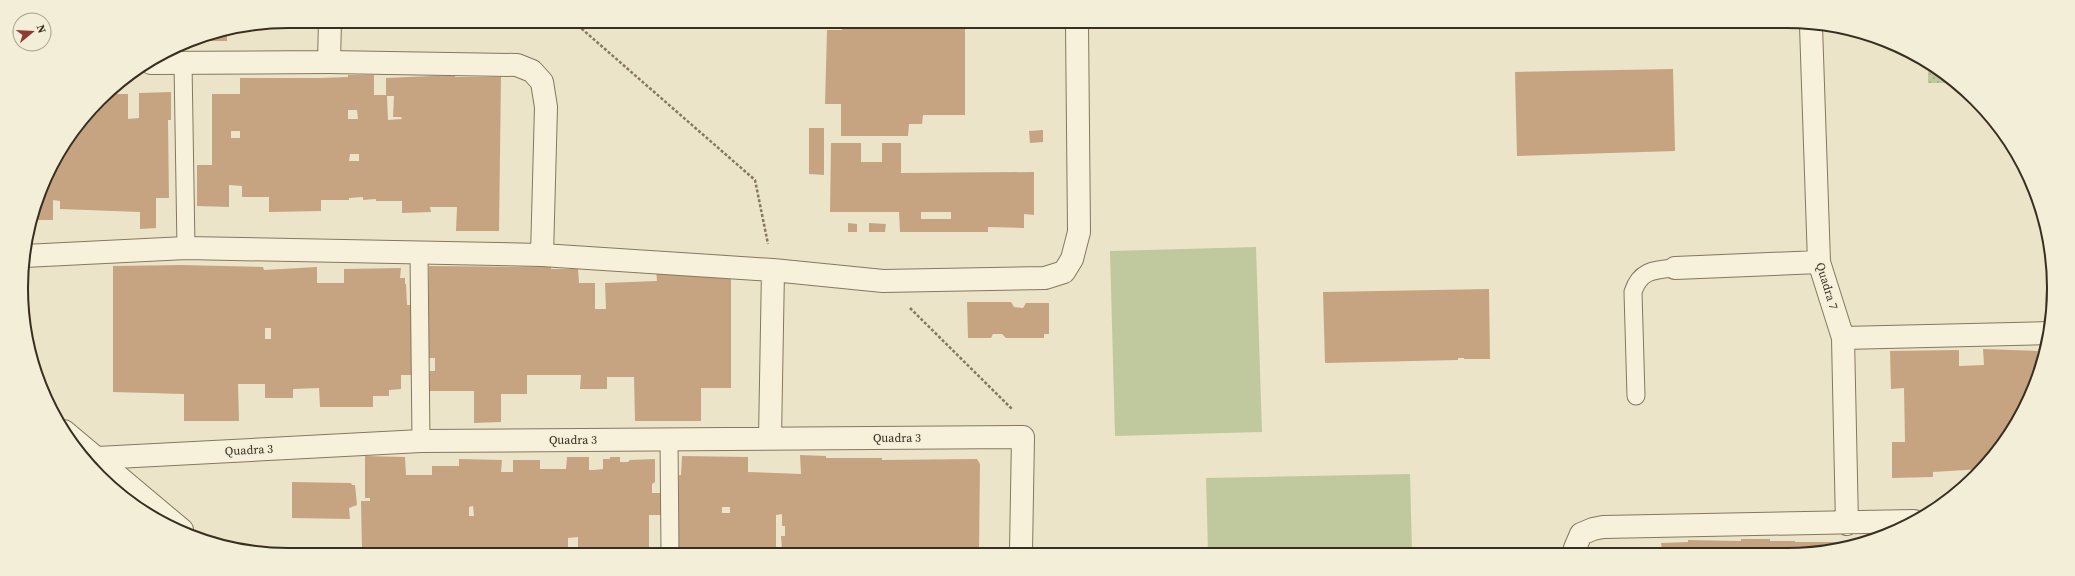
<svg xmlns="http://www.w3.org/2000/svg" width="2075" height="576" font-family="'Source Serif 4',serif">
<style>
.grass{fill:url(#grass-dots)}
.pitch{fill:#c0c99d}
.building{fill:#c7a481;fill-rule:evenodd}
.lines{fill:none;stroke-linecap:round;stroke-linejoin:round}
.service-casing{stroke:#86775e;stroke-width:19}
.minor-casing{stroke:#86775e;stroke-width:24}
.tertiary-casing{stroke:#86775e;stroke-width:24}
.path{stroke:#86775e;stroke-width:2.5;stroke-dasharray:3 2;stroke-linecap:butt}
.service{stroke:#f7f1db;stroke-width:17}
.minor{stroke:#f7f1db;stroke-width:22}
.tertiary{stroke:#f7f1db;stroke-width:22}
.labels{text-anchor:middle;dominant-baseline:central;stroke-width:3;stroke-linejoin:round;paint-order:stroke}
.street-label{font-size:12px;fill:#382e21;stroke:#f3eed7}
.rim{fill:none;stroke:#382e21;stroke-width:2}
</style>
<defs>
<pattern id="grass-dots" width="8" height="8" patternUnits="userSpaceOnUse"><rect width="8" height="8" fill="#c0c99d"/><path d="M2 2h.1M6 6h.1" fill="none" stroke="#a6ad87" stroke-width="1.8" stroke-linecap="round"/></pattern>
</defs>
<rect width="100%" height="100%" fill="#ebe4c8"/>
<path class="grass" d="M1928,62L1956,83H1928Z"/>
<path class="pitch" d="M1256,247L1262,432L1115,436L1110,251Z
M1410,474L1412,552H1208L1206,478Z"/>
<path class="building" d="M842,23H923V25H965V115H923L922,124H909L908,136H841V104H825L827,30H842Z
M1234,24L1472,25V28L1234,27Z
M227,29V41H199V37Z
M1673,69L1675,151L1517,156L1515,72Z
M348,75H374V95H386V78L455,75V77H501L499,231H456L457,207H430L431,212L402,213V201H376V199L363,200V197L349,198V200H321V211L269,212V197H242V186L229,185V207L197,206V165H212V94H240V78H321L348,77ZM387,96H394L393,117H401L402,119L388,120ZM348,110H357L358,119H348ZM231,131H240V138H231ZM350,154H359V161H349Z
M112,87L113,94H128V119L139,118V93L171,92V120H168L169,198H156V228L140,229V212L60,209V201L53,200V220H33V217H31L49,170L76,126Z
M809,128H824V175L809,174Z
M1043,130V142L1030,143L1029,131Z
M831,143H861V162H882V143H901V173L1034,172V215L1024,214V228L988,227V232H900L899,212H830ZM921,212H951V219H921Z
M848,223L857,224V232H848Z
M869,223L886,224L885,232H869Z
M182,265L263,267L264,270L317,267V283H344V269L401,268L400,278H405V284H406L407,305H413L414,375H401V389L389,390V396H373V407H320L319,388L293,389V398H265V384H238L239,421H184V394L113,392V266ZM265,328H271V339H265Z
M429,266L551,267V269H578L579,283H595V309H606L605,283L657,281L656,269H731V388H701V421H635L634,377H607V389H580L581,375H527V394H501V422L474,423V391H429L430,371H435V358H428Z
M1489,289L1490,359H1464V358H1458V360L1325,363L1323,292Z
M967,302H1011L1014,307L1023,308L1026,303H1049V334H1044V338H1006L1002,334H993L991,338H968Z
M1983,349L2038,351V349H2046L2018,421L1982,469L1933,472V477L1892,478V442H1905L1904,388L1891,389L1890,351L1959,350V366L1984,365Z
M800,455L826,456V458H882V460L977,459L980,464L979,551H679V475H681L682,456L748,457V472L801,474ZM722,507H730V513H722ZM782,514V526H785V536H781L782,549L776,550V515Z
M365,456L405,457L406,475H432V466H459V459L502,460L501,472H513V460H540V469H566L567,457H589V470H594L603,469V459H610V457H620V462H628L630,460L655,459V482L652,484V493H663V515H649V551L362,550L361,501H370V498H365ZM473,506L474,516H469V507ZM578,537V548L568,549V538Z
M292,482L351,483L352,485H355L357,505L349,508L350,519L292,518Z
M1741,539H1770V541H1795V542H1858L1822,553L1662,552L1661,543L1688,542V540L1741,541Z"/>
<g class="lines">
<g class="service-casing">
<path id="service" d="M183,63L186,248
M419,254L421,441
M1636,396L1633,292C1640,270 1654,270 1675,268
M669,440L670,551"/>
</g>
<g class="minor-casing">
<path id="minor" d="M1811,26L1819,262L1843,338L2050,333
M329,62L330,21
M151,63L329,62L517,65L532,71L542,82L546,107L542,255
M24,256L186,248L542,255L773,270L883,281L1045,278L1064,272L1072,259L1079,232L1077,24
M1675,268L1819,262
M1843,338L1847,524
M770,438L773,270
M97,458L421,441L1023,437L1021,551
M1575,552V548L1581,534L1593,529L1603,527L1914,521"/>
</g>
<g class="tertiary-casing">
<path id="tertiary" d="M64,431L182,530"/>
</g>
<path class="path" d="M574,22L755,180L768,244
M910,308L1013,410"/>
<use href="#service" class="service"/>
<use href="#minor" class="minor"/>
<use href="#tertiary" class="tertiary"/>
</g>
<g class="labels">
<g class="street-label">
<text transform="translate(1827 286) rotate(73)">Quadra 7</text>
<text x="897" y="438">Quadra 3</text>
<text x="573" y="440">Quadra 3</text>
<text transform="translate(249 450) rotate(-3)">Quadra 3</text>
</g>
</g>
<path d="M0 0H2075V576H0ZM288 28H1787A260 260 0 0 1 2047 288V288A260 260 0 0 1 1787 548H288A260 260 0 0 1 28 288V288A260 260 0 0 1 288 28Z" fill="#f3eed7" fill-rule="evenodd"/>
<path class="rim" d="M288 28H1787A260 260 0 0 1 2047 288V288A260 260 0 0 1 1787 548H288A260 260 0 0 1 28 288V288A260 260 0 0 1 288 28Z"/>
<g transform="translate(32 32) rotate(72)"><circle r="19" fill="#f3eed7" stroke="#a8a18e"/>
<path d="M0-3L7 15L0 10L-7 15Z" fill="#913a33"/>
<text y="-6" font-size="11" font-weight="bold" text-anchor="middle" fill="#382e21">N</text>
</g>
</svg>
